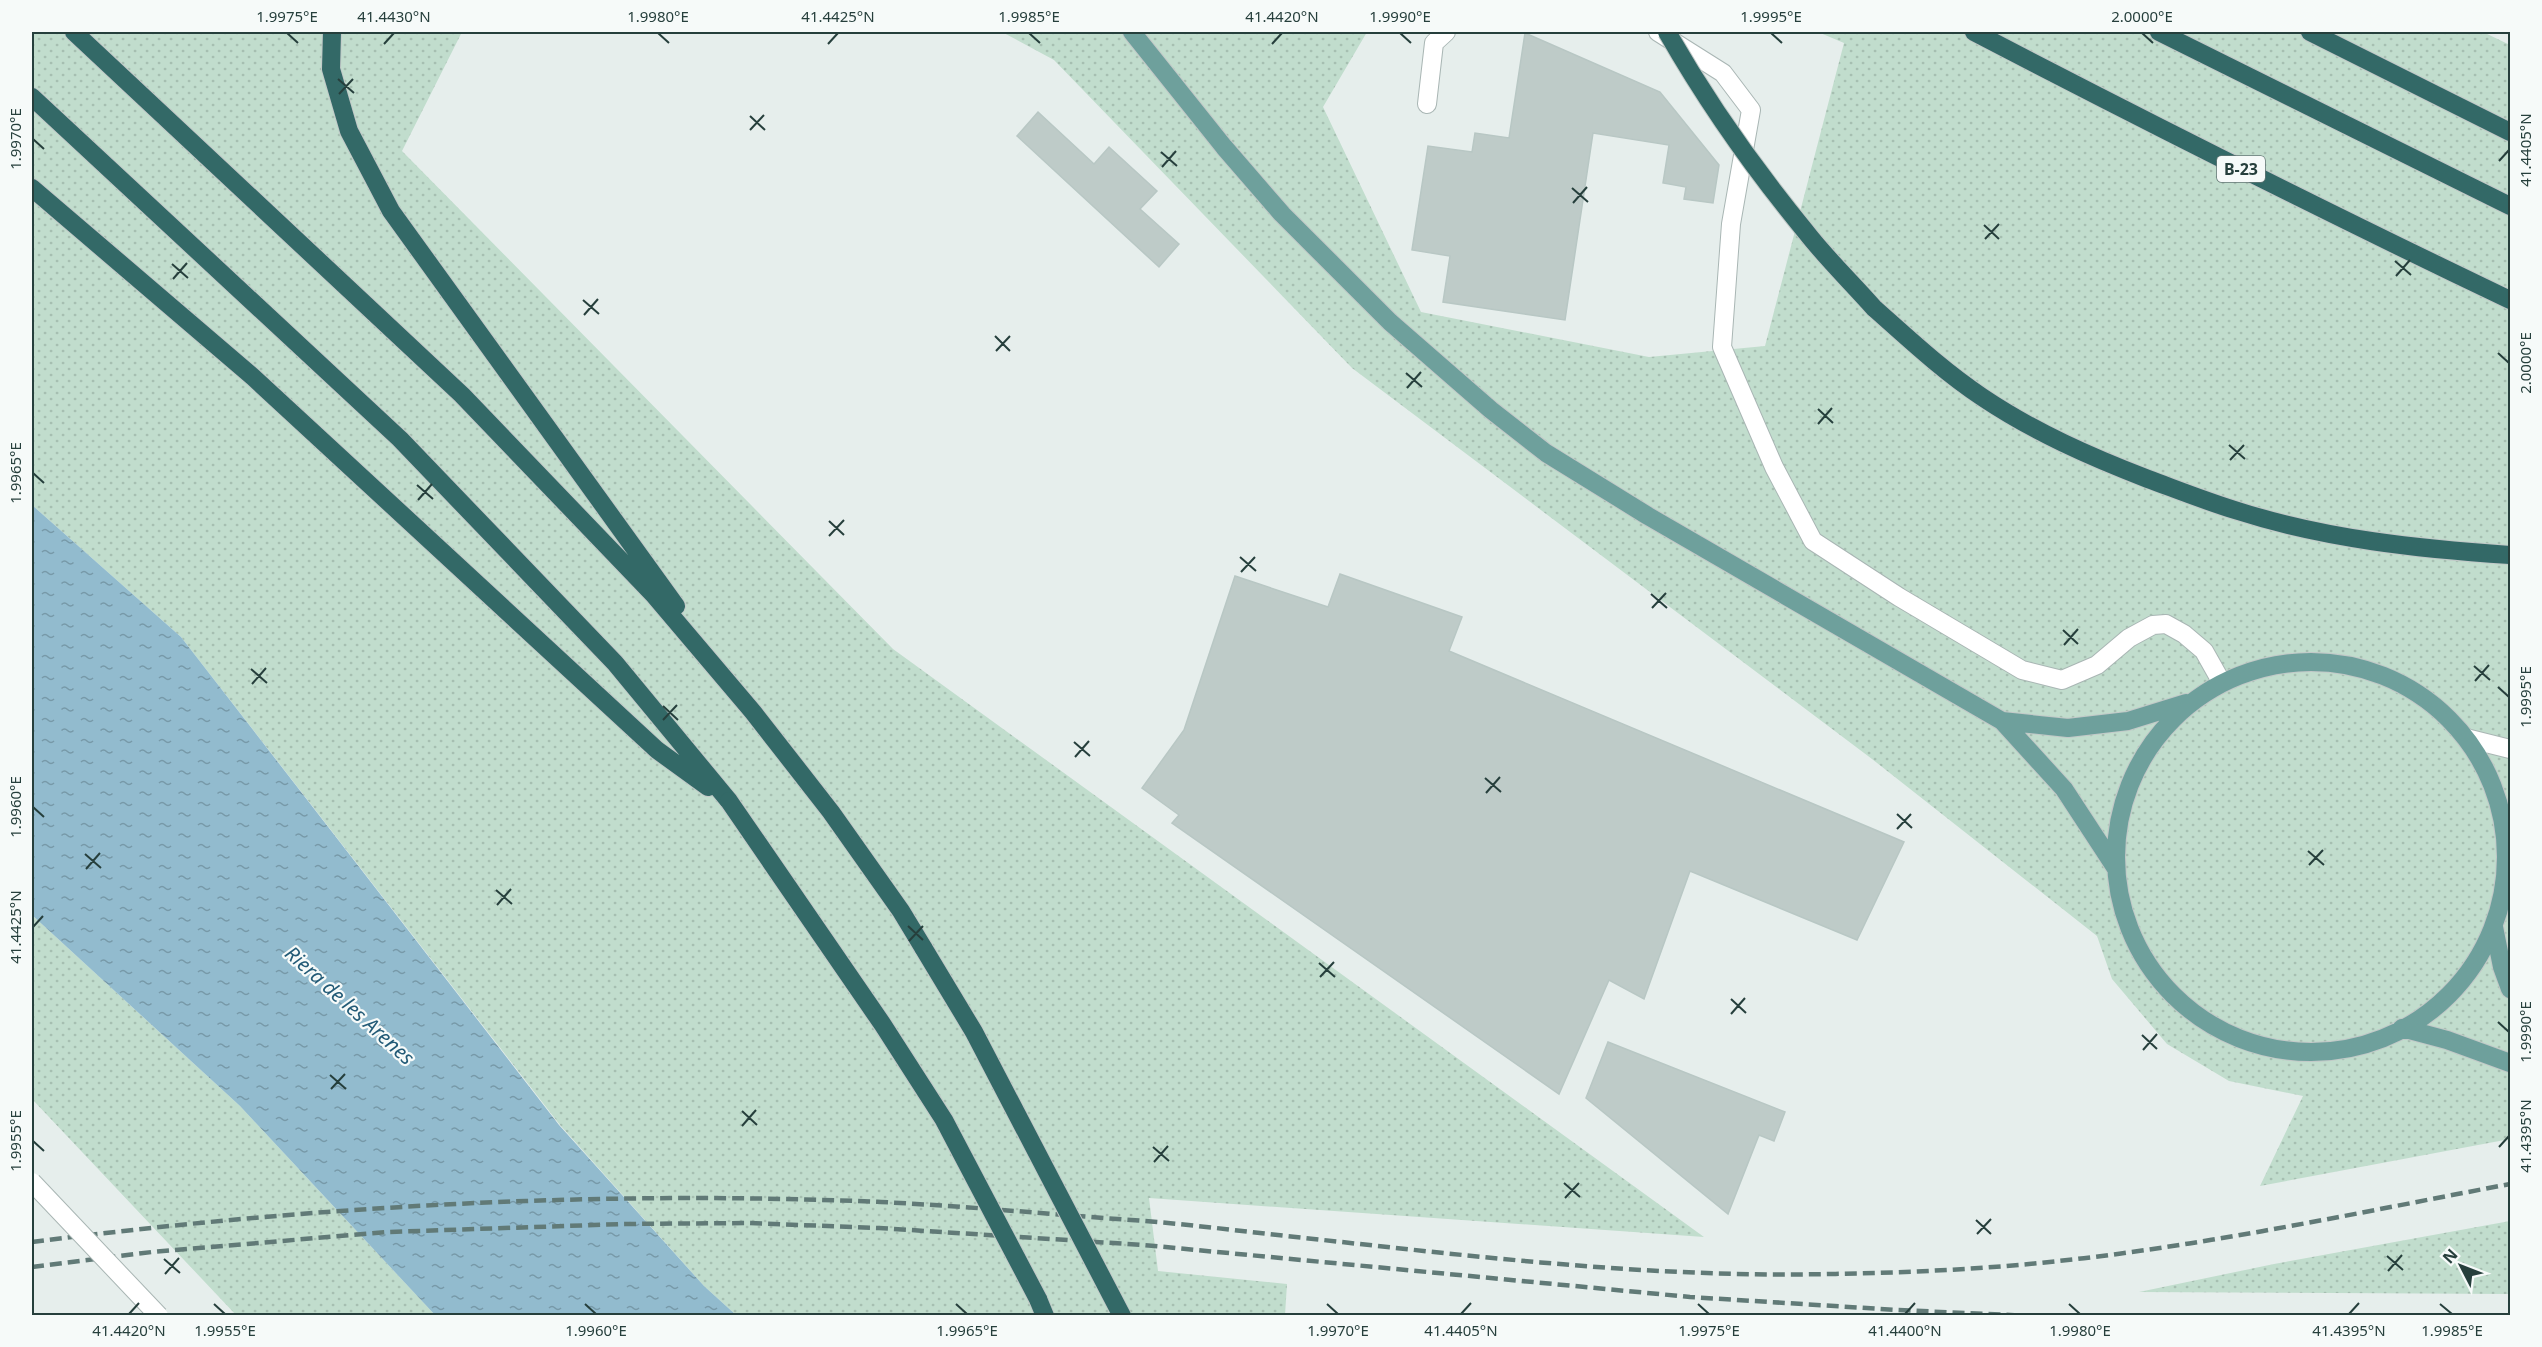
<svg xmlns="http://www.w3.org/2000/svg" width="2542" height="1347" font-family="'Noto Sans',sans-serif">
<style>
.grass{fill:url(#grass-dots)}
.water{fill:url(#water-ripples)}
.building{fill:#becbc8;stroke:#b8c7c4;stroke-width:1.5}
.lines{fill:none;stroke-linecap:round;stroke-linejoin:round}
.minor-casing{stroke:#a9b6b4;stroke-width:20}
.major-casing{stroke:#c2c9c8;stroke-width:20}
.highway-casing{stroke:#c2c9c8;stroke-width:20}
.minor{stroke:#fff;stroke-width:18}
.major{stroke:#6ea09c;stroke-width:18}
.highway{stroke:#336967;stroke-width:18}
.rail{stroke:#617a77;stroke-width:4.5;stroke-dasharray:12 6;stroke-linecap:butt}
.minor-bridge-casing{stroke:#a9b6b4;stroke-width:20;stroke-linecap:butt}
.highway-bridge-casing{stroke:#c2c9c8;stroke-width:20;stroke-linecap:butt}
.minor-bridge{stroke:#fff;stroke-width:18}
.highway-bridge{stroke:#336967;stroke-width:18}
.ticks{fill:none;stroke:#263f3c;stroke-width:2}
.labels{text-anchor:middle;dominant-baseline:central;stroke-width:4.5;stroke-linejoin:round;paint-order:stroke}
.shield{fill:#f6faf9;stroke:#647775;stroke-width:1.5}
.shield-label{font-size:16px;font-weight:bold;fill:#263f3c}
.water-label{font-size:20px;font-style:italic;fill:#235b77;stroke:#f6faf9}
.neatline{fill:none;stroke:#263f3c;stroke-width:2}
.ticks-label{font-size:15px;text-anchor:middle;fill:#263f3c}
</style>
<defs>
<pattern id="grass-dots" width="8" height="8" patternUnits="userSpaceOnUse" patternTransform="scale(1.5)"><rect width="8" height="8" fill="#c1ddcd"/><path d="M2 2h.1M6 6h.1" fill="none" stroke="#a6bfb1" stroke-width="1.8" stroke-linecap="round"/></pattern>
<pattern id="water-ripples" width="26" height="14" patternUnits="userSpaceOnUse" patternTransform="scale(1.5)"><rect width="26" height="14" fill="#92bbce"/><path d="M2 4q2-2 4 0t4 0M15 11q2-2 4 0t4 0" fill="none" stroke="#7799a8"/></pattern>
</defs>
<rect width="100%" height="100%" fill="#e6eeec"/>
<path class="grass" d="M32,32H462L402,151L893,649L1704,1237L1149,1198L1158,1271L1287,1284L1285,1315H736L704,1286L560,1125L181,637L32,505Z
M1002,32H1367L1323,107L1421,312L1649,357L1765,346L1844,43L1818,32H2483L2510,45V1139L2260,1186L2303,1096L2229,1081L2167,1044L2112,979L2097,936L1872,759L1352,368L1054,60Z
M32,915L240,1106L435,1315H236L32,1099Z
M2510,1221V1294L2139,1292L2274,1264Z"/>
<path class="water" d="M32,505L181,637L559,1125L704,1286L736,1315H435L240,1106L32,915Z"/>
<path class="building" d="M1525,33L1660,92L1719,165L1713,203L1684,199L1686,187L1663,183L1669,145L1593,133L1565,320L1443,302L1450,256L1412,250L1428,146L1472,152L1475,133L1509,138Z
M1038,112L1094,164L1109,147L1157,191L1140,209L1179,244L1159,267L1017,136Z
M1340,574L1462,617L1449,651L1904,842L1857,940L1690,871L1644,999L1609,980L1559,1094L1172,823L1179,815L1142,788L1184,730L1235,576L1328,607Z
M1608,1042L1785,1112L1774,1141L1759,1135L1728,1214L1586,1098Z"/>
<g class="lines">
<g class="minor-casing">
<path id="minor" d="M1658,32L1723,73L1751,110L1731,224L1722,347L1774,467L1813,541L1899,597L2022,670L2062,680L2097,665L2129,638L2153,625L2166,624L2184,634L2204,651L2222,683
M1427,104L1434,43L1446,32
M2466,738L2510,749
M2505,885L2510,880"/>
</g>
<g class="major-casing">
<path id="major" d="M1132,32L1224,147L1282,214L1390,322L1491,410L1546,453L1648,516L2002,721L2064,789L2115,867
M2116 857a195 195 0 1 1 390 0a195 195 0 1 1-390 0Z
M2002,721L2068,728L2128,721L2186,703
M2494,927L2502,967L2510,989
M2402,1028L2447,1040L2510,1063"/>
</g>
<g class="highway-casing">
<path id="highway" d="M74,32L462,395L653,594L753,712L831,812L901,911L924,949
M332,32L331,69L349,131L391,211L676,606
M1974,32C2151,124 2330,214 2510,300
M2159,32L2510,206
M2310,32L2510,132
M32,97L400,439L615,663L729,801
M32,188L253,377L657,750L708,787
M1874,308C1909,339 1943,371 1982,397C2034,432 2091,457 2148,479C2178,490 2208,502 2238,511C2325,539 2420,549 2510,555
M1038,1299L1045,1316"/>
</g>
<use href="#minor" class="minor"/>
<use href="#major" class="major"/>
<use href="#highway" class="highway"/>
<path class="rail" d="M32,1242C312,1206 598,1190 881,1202C964,1206 1047,1214 1131,1220C1189,1224 1247,1232 1305,1238C1479,1257 1654,1278 1829,1274C1896,1273 1963,1270 2029,1264C2191,1249 2351,1214 2510,1184
M32,1267L152,1252L387,1232L624,1224L748,1223L879,1228L1144,1245L1690,1297L1898,1310L2032,1316"/>
<g class="minor-bridge-casing">
<path id="minor-bridge" d="M32,1182L159,1316"/>
</g>
<g class="highway-bridge-casing">
<path id="highway-bridge" d="M1667,32C1707,102 1755,170 1806,232C1827,259 1852,283 1874,308
M729,801L883,1025L944,1120L1038,1299
M924,949L974,1032L1122,1316"/>
</g>
<use href="#minor-bridge" class="minor-bridge"/>
<use href="#highway-bridge" class="highway-bridge"/>
</g>
<path class="ticks" d="M287,33L298,43M658,33L669,43M1029,33L1040,43M1400,33L1411,43M1771,33L1782,43M2142,33L2153,43M384,44L394,33M828,44L838,33M1272,44L1282,33M338,79L354,93M339,94L353,79M750,116L765,130M750,130L764,115M33,139L44,149M1161,152L1177,166M2499,161L2509,150M1162,167L1176,151M1572,188L1588,202M1573,203L1587,187M1984,225L1999,239M1985,239L1999,224M2395,261L2411,275M172,264L188,278M2396,276L2410,260M173,279L187,263M583,300L599,314M584,315L598,299M995,336L1010,351M996,351L1010,336M2498,353L2509,363M1406,373L1422,387M1407,388L1421,372M1818,409L1833,423M1818,424L1832,408M2229,445L2245,459M2230,460L2244,445M33,473L44,483M417,485L433,499M418,500L432,484M829,521L844,535M829,536L844,520M1240,557L1256,571M1241,572L1255,557M1651,594L1667,608M1652,608L1666,593M2063,630L2078,644M2064,645L2078,629M2474,666L2490,680M251,669L267,683M2475,681L2489,665M252,684L266,668M2498,687L2509,697M663,706L678,720M663,720L677,705M1074,742L1090,756M1075,757L1089,741M1485,778L1501,792M1486,793L1500,777M33,807L44,817M1897,814L1912,828M1897,829L1911,814M2308,851L2324,865M85,854L101,868M2309,865L2323,850M86,869L100,853M496,890L512,904M497,905L511,889M908,926L923,940M33,927L43,916M909,941L923,926M1319,963L1335,977M1320,977L1334,962M1731,999L1746,1013M1731,1014L1745,998M2498,1022L2509,1032M2142,1035L2157,1049M2143,1050L2157,1034M330,1075L346,1089M331,1089L345,1074M742,1111L757,1125M742,1126L756,1110M33,1141L44,1151M1153,1147L1169,1161M2499,1147L2509,1136M1154,1162L1168,1146M1564,1183L1580,1197M1565,1198L1579,1183M1976,1220L1991,1234M1977,1234L1991,1219M2387,1256L2403,1270M164,1259L180,1273M2388,1271L2402,1255M165,1274L179,1258M214,1304L225,1314M585,1304L596,1314M956,1304L967,1314M1327,1304L1338,1314M1698,1304L1709,1314M2069,1304L2080,1314M2440,1304L2452,1314M129,1314L139,1303M1461,1314L1471,1303M1905,1314L1915,1303M2349,1314L2359,1303"/>
<g class="labels">
<rect class="shield" x="2217" y="156" width="48" height="26" rx="4.5"/>
<g class="shield-label">
<text x="2241" y="169">B-23</text>
</g>
<g class="water-label">
<text transform="translate(350 1005) rotate(42)">Riera de les Arenes</text>
</g>
</g>
<rect width="2542" height="1347" fill="none" stroke="#f6faf9" stroke-width="66"/>
<g transform="translate(2461 1266) rotate(312)" stroke="#f6faf9" stroke-width="4.5" paint-order="stroke">
<path d="M0-4.5L10 22L0 15L-10 22Z" fill="#263f3c"/>
<text y="-9" font-size="16" font-weight="bold" text-anchor="middle" fill="#263f3c">N</text>
</g>
<rect x="33" y="33" width="2476" height="1281" class="neatline"/>
<g class="ticks-label">
<text x="287" y="22">1.9975°E</text>
<text x="394" y="22">41.4430°N</text>
<text x="658" y="22">1.9980°E</text>
<text x="838" y="22">41.4425°N</text>
<text x="1029" y="22">1.9985°E</text>
<text x="1282" y="22">41.4420°N</text>
<text x="1400" y="22">1.9990°E</text>
<text x="1771" y="22">1.9995°E</text>
<text x="2142" y="22">2.0000°E</text>
<text transform="translate(16 139) rotate(-90)" y="5">1.9970°E</text>
<text transform="translate(2526 150) rotate(-90)" y="5">41.4405°N</text>
<text transform="translate(2526 363) rotate(-90)" y="5">2.0000°E</text>
<text transform="translate(16 473) rotate(-90)" y="5">1.9965°E</text>
<text transform="translate(2526 697) rotate(-90)" y="5">1.9995°E</text>
<text transform="translate(16 807) rotate(-90)" y="5">1.9960°E</text>
<text transform="translate(16 927) rotate(-90)" y="5">41.4425°N</text>
<text transform="translate(2526 1032) rotate(-90)" y="5">1.9990°E</text>
<text transform="translate(2526 1136) rotate(-90)" y="5">41.4395°N</text>
<text transform="translate(16 1141) rotate(-90)" y="5">1.9955°E</text>
<text x="129" y="1336">41.4420°N</text>
<text x="225" y="1336">1.9955°E</text>
<text x="596" y="1336">1.9960°E</text>
<text x="967" y="1336">1.9965°E</text>
<text x="1338" y="1336">1.9970°E</text>
<text x="1461" y="1336">41.4405°N</text>
<text x="1709" y="1336">1.9975°E</text>
<text x="1905" y="1336">41.4400°N</text>
<text x="2080" y="1336">1.9980°E</text>
<text x="2349" y="1336">41.4395°N</text>
<text x="2452" y="1336">1.9985°E</text>
</g>
</svg>
